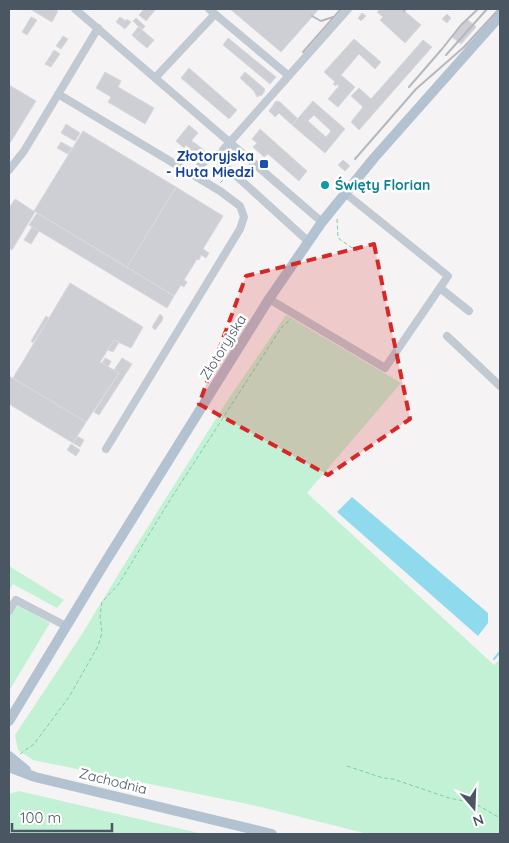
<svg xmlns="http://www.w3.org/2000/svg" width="509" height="843" font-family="Quicksand,sans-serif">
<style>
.green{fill:#c3f1d5}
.water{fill:#90daee}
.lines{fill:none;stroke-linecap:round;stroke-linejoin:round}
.stream{stroke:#90daee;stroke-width:2}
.building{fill:#cdcfd5;stroke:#d7d9de;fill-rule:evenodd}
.path{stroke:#7ad0a6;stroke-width:1;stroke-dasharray:4 2.5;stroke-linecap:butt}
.minor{stroke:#c1cad2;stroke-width:8}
.major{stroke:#b3c2d1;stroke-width:10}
.rail{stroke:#b5b8bd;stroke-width:2}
.marked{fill:#d62828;fill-opacity:0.2;stroke:#d62828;stroke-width:4;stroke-dasharray:10 6;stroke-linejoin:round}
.transit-dot{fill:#1a4fb4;stroke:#fff;stroke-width:2}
.culture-dot{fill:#0f9aa8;stroke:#fff;stroke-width:2}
.labels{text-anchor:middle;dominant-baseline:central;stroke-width:5;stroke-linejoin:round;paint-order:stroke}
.transit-label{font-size:14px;font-weight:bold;fill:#164399;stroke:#fff;text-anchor:end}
.culture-label{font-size:14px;font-weight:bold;fill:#0d838f;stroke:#fff;text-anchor:start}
.street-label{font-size:14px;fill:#4a5661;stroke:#fff}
</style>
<rect width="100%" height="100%" fill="#f5f3f3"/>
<path class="green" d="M286,315L401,383L307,493L494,665L500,659V834H368L257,806L33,760L18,750L15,735L82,634L124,565L227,401Z
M9,566L64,600L57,608L13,584L9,591Z
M18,606H21L50,623L9,691V616Z
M19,791L203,834H9V794Z"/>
<path class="water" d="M352,497L488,613V623L478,636L337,512Z"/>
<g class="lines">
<path class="stream" d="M494,659L500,652"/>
</g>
<path class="building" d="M30,9H54L58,11L52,22Z
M144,9H156L146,21L139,15Z
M230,9H319L281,52Z
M380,9H402L421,25L405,43L380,20L383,17L377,12Z
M362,13L366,16L361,21L358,18Z
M447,14L451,18L447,23L442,19Z
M31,17L37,20L27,35L22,32Z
M120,17L126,21L127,19L131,22L125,29L116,22Z
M136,18L145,26L142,30L133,21Z
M467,19L476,27L461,44L452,37Z
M139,26L142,30L135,38L132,35Z
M142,30L154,40L147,48L135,38Z
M63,36L68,39L61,49L56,46Z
M228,38L276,77L270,84L223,45Z
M354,39L381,62L375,69L359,54L341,75L355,87L338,107L328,99L339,86L337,84L336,86L333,84L335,82L324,72Z
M423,40L432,47L359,130L351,122L363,107L351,96L359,88L371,99Z
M54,50L60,54L53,64L47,61Z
M47,61L53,64L51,67L45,64Z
M189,68L237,110L229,119L181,78Z
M105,72L121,81L118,87L154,108L145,124L108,102L111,97L96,88Z
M245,72L265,89L264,90L265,91L261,96L260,95L257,97L254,91L240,78Z
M9,85L36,101L10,143H9Z
M276,101L280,102L298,119L292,125L279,113L275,117L269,111Z
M313,101L345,129L325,153L292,125ZM314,115L331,131L326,137L308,121Z
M66,124L80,133L75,141L61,133Z
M189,125L198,133L192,140V142L195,143L206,152L200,159L186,145L184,148L176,141Z
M260,129L307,171L299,181L268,154L264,157L253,147L257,143L252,139Z
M83,131L176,187L127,267L34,211Z
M61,142L72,148L68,154L57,148Z
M343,160L350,166L345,171L338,165Z
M176,187L223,216L203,249L209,253L206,258L201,255L199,260L197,259L184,280L187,282L184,287L181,285L174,296L127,267Z
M15,199L35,212L12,250L9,248V208Z
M37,213L174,296L167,308L29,225Z
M32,227L39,231L31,244L24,240Z
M70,283L143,327L131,348L114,340L100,362L119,373L86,422L13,378Z
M160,314L163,317L162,321L155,330L152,327Z
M46,316L49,318L33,343L31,341Z
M114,340L119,342L113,352L108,350Z
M105,358L111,361L108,367L102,363Z
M122,358L132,364L99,415L94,412L119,373L114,370Z
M9,376L86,422L73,443L9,404Z
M77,436L84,440L80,447L73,443Z
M71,444L80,450L76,456L67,450Z"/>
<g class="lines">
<path class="path" d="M220,183L226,177
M337,219L338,238L358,252
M20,754L34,744L69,697L98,646L102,633L100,616L102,602L118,585L170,500L281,328L291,319
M347,766L383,778L393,779L449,798L474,803L500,818"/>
<path class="minor" d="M75,9L322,222
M209,9L289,76
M155,78L215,14
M58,94L220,191L240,206L244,217L240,229L106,449
M9,170L24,151L98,28
M192,174L210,156L221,154
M309,242L221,162L220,158L223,150L348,9
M440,288L469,311
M269,299L385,368L448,276L345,193
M447,336L500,386
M9,611L16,600L66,626"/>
<path class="major" d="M9,721L101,569L269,299L322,222L374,158L500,16
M9,756L26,770
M9,767L35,777L272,834"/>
<path class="rail" d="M404,11L406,9
M312,16L321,21L333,17
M303,52L341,9
M446,55L487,9
M409,87L442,49L461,25L478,9
M355,159L416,89L464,47L499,9"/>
</g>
<path class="marked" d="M374,244L410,419L328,475L199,404L246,276Z"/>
<rect class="transit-dot" x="259" y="159" width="10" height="10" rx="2.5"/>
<circle class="culture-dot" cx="325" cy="185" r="5"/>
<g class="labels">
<g class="transit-label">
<text x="254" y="156">Złotoryjska<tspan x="254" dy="16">- Huta Miedzi</tspan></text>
</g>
<g class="culture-label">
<text x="335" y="185">Święty Florian</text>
</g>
<g class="street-label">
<text transform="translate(223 347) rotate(-58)">Złotoryjska</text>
<text transform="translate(113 781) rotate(14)">Zachodnia</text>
</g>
</g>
<rect width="509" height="843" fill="none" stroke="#4a5661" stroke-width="20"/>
<g transform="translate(474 808) rotate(161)" stroke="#ffffff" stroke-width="4" paint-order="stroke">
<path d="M0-4L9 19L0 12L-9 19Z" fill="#4a5661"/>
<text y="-8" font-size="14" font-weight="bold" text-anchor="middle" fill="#4a5661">N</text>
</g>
<path d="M12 823v8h100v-8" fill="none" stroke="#4a5661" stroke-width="2.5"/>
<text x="20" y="823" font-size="15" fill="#4a5661" stroke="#ffffff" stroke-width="4" paint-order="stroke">100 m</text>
</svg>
